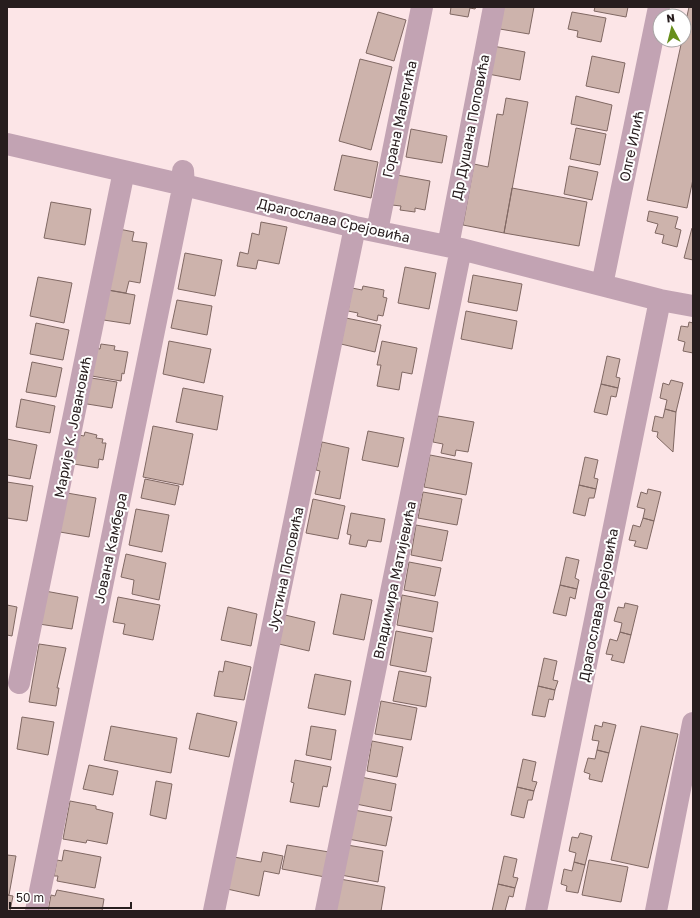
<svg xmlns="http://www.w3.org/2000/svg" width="700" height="918" font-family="'Golos Text',sans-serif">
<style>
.building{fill:#cdb3ac;stroke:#806863}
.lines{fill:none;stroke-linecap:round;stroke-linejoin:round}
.minor{stroke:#c2a3b3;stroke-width:22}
.labels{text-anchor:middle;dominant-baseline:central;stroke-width:4;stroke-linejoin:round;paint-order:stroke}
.street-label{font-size:14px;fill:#271d1e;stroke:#fff}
</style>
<rect width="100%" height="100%" fill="#fce5e7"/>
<path class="building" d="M451,7H476L475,9L470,8L468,17L450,14Z
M498,7H534L529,34L494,28Z
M595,7H628L626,17L594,11Z
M689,7H693V179L687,208L647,200L682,40H684V30Z
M378,12L406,20L394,61L366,53Z
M572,12L606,18L601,42L577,37L578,31L568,29Z
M493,46L525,52L520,80L488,74Z
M592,56L625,63L619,93L586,86Z
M360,59L392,67L371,150L339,141Z
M576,96L612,105L607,131L571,124Z
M506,98L528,102L504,233L463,225L474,164L488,167L497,114L503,115Z
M576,128L606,134L600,165L570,159Z
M411,129L447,136L442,163L406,157Z
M342,155L378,162L371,198L334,190Z
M569,166L598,172L592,200L564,194Z
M397,175L430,181L425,210L415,208V212L400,210L401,206L392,205Z
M512,188L587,202L579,246L504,233Z
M51,202L91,209L85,245L44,238Z
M649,211L678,217L675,228L681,230L677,247L662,243L664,235L655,233L658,224L647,221Z
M261,222L287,227L279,264L258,260L256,269L237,266L240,252L248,254L252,233L259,235Z
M692,228H693V260L684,258Z
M119,229L134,232L132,241L147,243L140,283L129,281L126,293L108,290Z
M185,253L222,260L215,296L178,289Z
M405,267L436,273L429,309L398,303Z
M473,275L522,284L517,311L468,302Z
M38,277L72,283L64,323L30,316Z
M363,286L384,290L383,297L387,298L383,316L378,315L377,321L357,316L358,313L348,311L352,288L362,290Z
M102,289L135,295L130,324L97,319Z
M177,300L212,306L207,335L171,328Z
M466,311L517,321L512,349L461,339Z
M346,318L381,325L375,352L341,344Z
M689,322L693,323V353L683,351L685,342L678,340L681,326L688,327Z
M36,323L69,330L63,360L30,354Z
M169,341L211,349L204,383L163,374Z
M382,341L417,348L412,374L402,372L399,390L377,386L381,365H377Z
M101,344L115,346L114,350L128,352L124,374L122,373L121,381L86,375L91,347L100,349Z
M607,356L620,359L616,377L620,378L618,388L601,384Z
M32,362L62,368L56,397L26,392Z
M85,377L117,382L112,408L81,403Z
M671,380L683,383L676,412L665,409L667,400L660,398L663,383L669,385Z
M601,384L618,388L616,397L611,396L607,415L594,412Z
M183,388L223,396L217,430L176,422Z
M21,399L55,406L50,433L16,427Z
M665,409L676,412L673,452L657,437L658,432L652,431L655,416L663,418Z
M438,416L474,422L468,452L456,450L455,456L441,453L443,444L433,442Z
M153,426L193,434L183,485L143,477Z
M368,431L404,438L398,467L362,460Z
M85,432L97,435L96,438L103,439L102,443H106L103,460L99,459L98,468L68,463L74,434L84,436Z
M7,439L37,445L30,479L7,475Z
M322,442L349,448L340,499L315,494L320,471L316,470Z
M430,455L472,463L466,495L424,487Z
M585,457L598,460L594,478L598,479L596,489L579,485Z
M145,479L179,486L175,505L141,498Z
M7,482L33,486L27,521L7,518Z
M579,485L596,489L594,498H589L585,516L573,513Z
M648,489L661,492L654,521L643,518L645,509L637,507L641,492L647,494Z
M423,492L462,499L457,525L418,518Z
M67,493L96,498L89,537L60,532Z
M313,499L345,506L338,539L306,533Z
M136,509L169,515L162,552L129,545Z
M351,513L385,519L381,542L368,540L366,547L349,544L351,535L347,534Z
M643,518L654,521L647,549L634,546L636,541L629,540L633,525L640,527Z
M416,525L448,531L442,561L411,555Z
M126,554L166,563L159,600L132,594L134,580L121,577Z
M566,557L579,560L575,578L579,580L577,589L560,585Z
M409,562L441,568L435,596L404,590Z
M560,585L577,589L575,599L570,597L566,616L553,613Z
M45,591L78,597L72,629L39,624Z
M341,594L372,600L364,640L333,634Z
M402,595L438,602L433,632L397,625Z
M118,597L160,605L153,640L123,634L125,624L113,622Z
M625,603L638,606L631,635L620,632L622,623L614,621L618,607L624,608Z
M7,605L17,607L12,636L7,635Z
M228,607L257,614L251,646L221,640Z
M285,615L315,622L309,651L279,644Z
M396,631L432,638L426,672L390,665Z
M620,632L631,635L624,663L611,660L613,655L606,654L610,639L617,641Z
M39,644L66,648L57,688H59L56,706L29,702Z
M544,658L557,661L553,680L558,681L555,690L538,686Z
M225,661L251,667L244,700L214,696L219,671L223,672Z
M399,671L431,677L426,707L393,701Z
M315,674L351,681L345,715L308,708Z
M538,686L555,690L553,700L549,699L545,717L532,715Z
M381,701L417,708L411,740L375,734Z
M197,713L237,722L229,757L189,749Z
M22,717L54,722L48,755L17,749Z
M603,722L616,725L609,753L597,750L599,741L592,740L595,725L602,727Z
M111,726L177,738L171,773L104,760Z
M311,726L336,730L331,760L306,755Z
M641,726L678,734L648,868L611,860Z
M372,741L403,747L397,777L367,771Z
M597,750L609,753L602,782L589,779L590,774L584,772L588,758L595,759Z
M523,759L536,762L532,781L537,782L534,791L517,787Z
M295,760L331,767L327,787L323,786L319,807L290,802L294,783L291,782Z
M89,765L118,771L113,795L83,789Z
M361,777L396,784L391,811L356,804Z
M156,781L172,784L166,819L150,815Z
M517,787L534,791L532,800H528L524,818L511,815Z
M70,801L96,806V809L113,813L107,844L87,840L86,843L63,839Z
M354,810L392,817L386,846L348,839Z
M580,833L592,836L585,865L574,862L576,853L569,851L572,837L578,838Z
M287,845L329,852L325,877L282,869Z
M347,845L383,851L378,882L341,875Z
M64,850L101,857L95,888L57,881L58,876H54L57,860L62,861Z
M263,852L283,856L279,874L264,871L259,896L227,889L234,857L261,862Z
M7,855L16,856L9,895H7Z
M504,856L517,859L513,877L518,878L515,888L498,884Z
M589,860L628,867L621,902L582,895Z
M574,862L585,865L578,893L566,891L567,886L561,884L564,869L572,871Z
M340,879L385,887L381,911H334Z
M498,884L515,888L513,897L509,896L505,911H492Z
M57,890L104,899L102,911H48L51,895L55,896Z
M7,895L13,896L10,911H7Z"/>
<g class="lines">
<path class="minor" d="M7,144L184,185L355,227L461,249L660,300L693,306
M377,231L422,7
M448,246L494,7
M602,285L659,7
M19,683L124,171
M36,911L181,198L184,185L183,171
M214,911L355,227
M326,911L461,249
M536,911L660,300
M656,911L693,723"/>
</g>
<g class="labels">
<g class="street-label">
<text transform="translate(399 119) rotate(-78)">Горана Малетића</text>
<text transform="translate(470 127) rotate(-79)">Др Душана Поповића</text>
<text transform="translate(631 146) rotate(-78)">Олге Илић</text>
<text transform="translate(334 220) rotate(13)">Драгослава Срејовића</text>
<text transform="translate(72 427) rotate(-79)">Марије К. Јовановић</text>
<text transform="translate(110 548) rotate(-78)">Јована Камбера</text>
<text transform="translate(285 569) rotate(-78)">Јустина Поповића</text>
<text transform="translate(394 580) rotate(-78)">Владимира Матијевића</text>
<text transform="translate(598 605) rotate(-79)">Драгослава Срејовића</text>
</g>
</g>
<rect width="700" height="918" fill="none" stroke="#271d1e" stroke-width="16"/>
<g transform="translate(672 28) rotate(353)"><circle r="19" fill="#ffffff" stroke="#a9a5a5"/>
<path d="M0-3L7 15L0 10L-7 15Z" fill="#678f1c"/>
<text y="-6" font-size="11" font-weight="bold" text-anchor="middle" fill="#271d1e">N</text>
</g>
<path d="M10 902v6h121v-6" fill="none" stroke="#271d1e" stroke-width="2"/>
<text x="16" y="902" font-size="12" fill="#271d1e" stroke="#ffffff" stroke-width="3" paint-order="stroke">50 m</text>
</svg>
